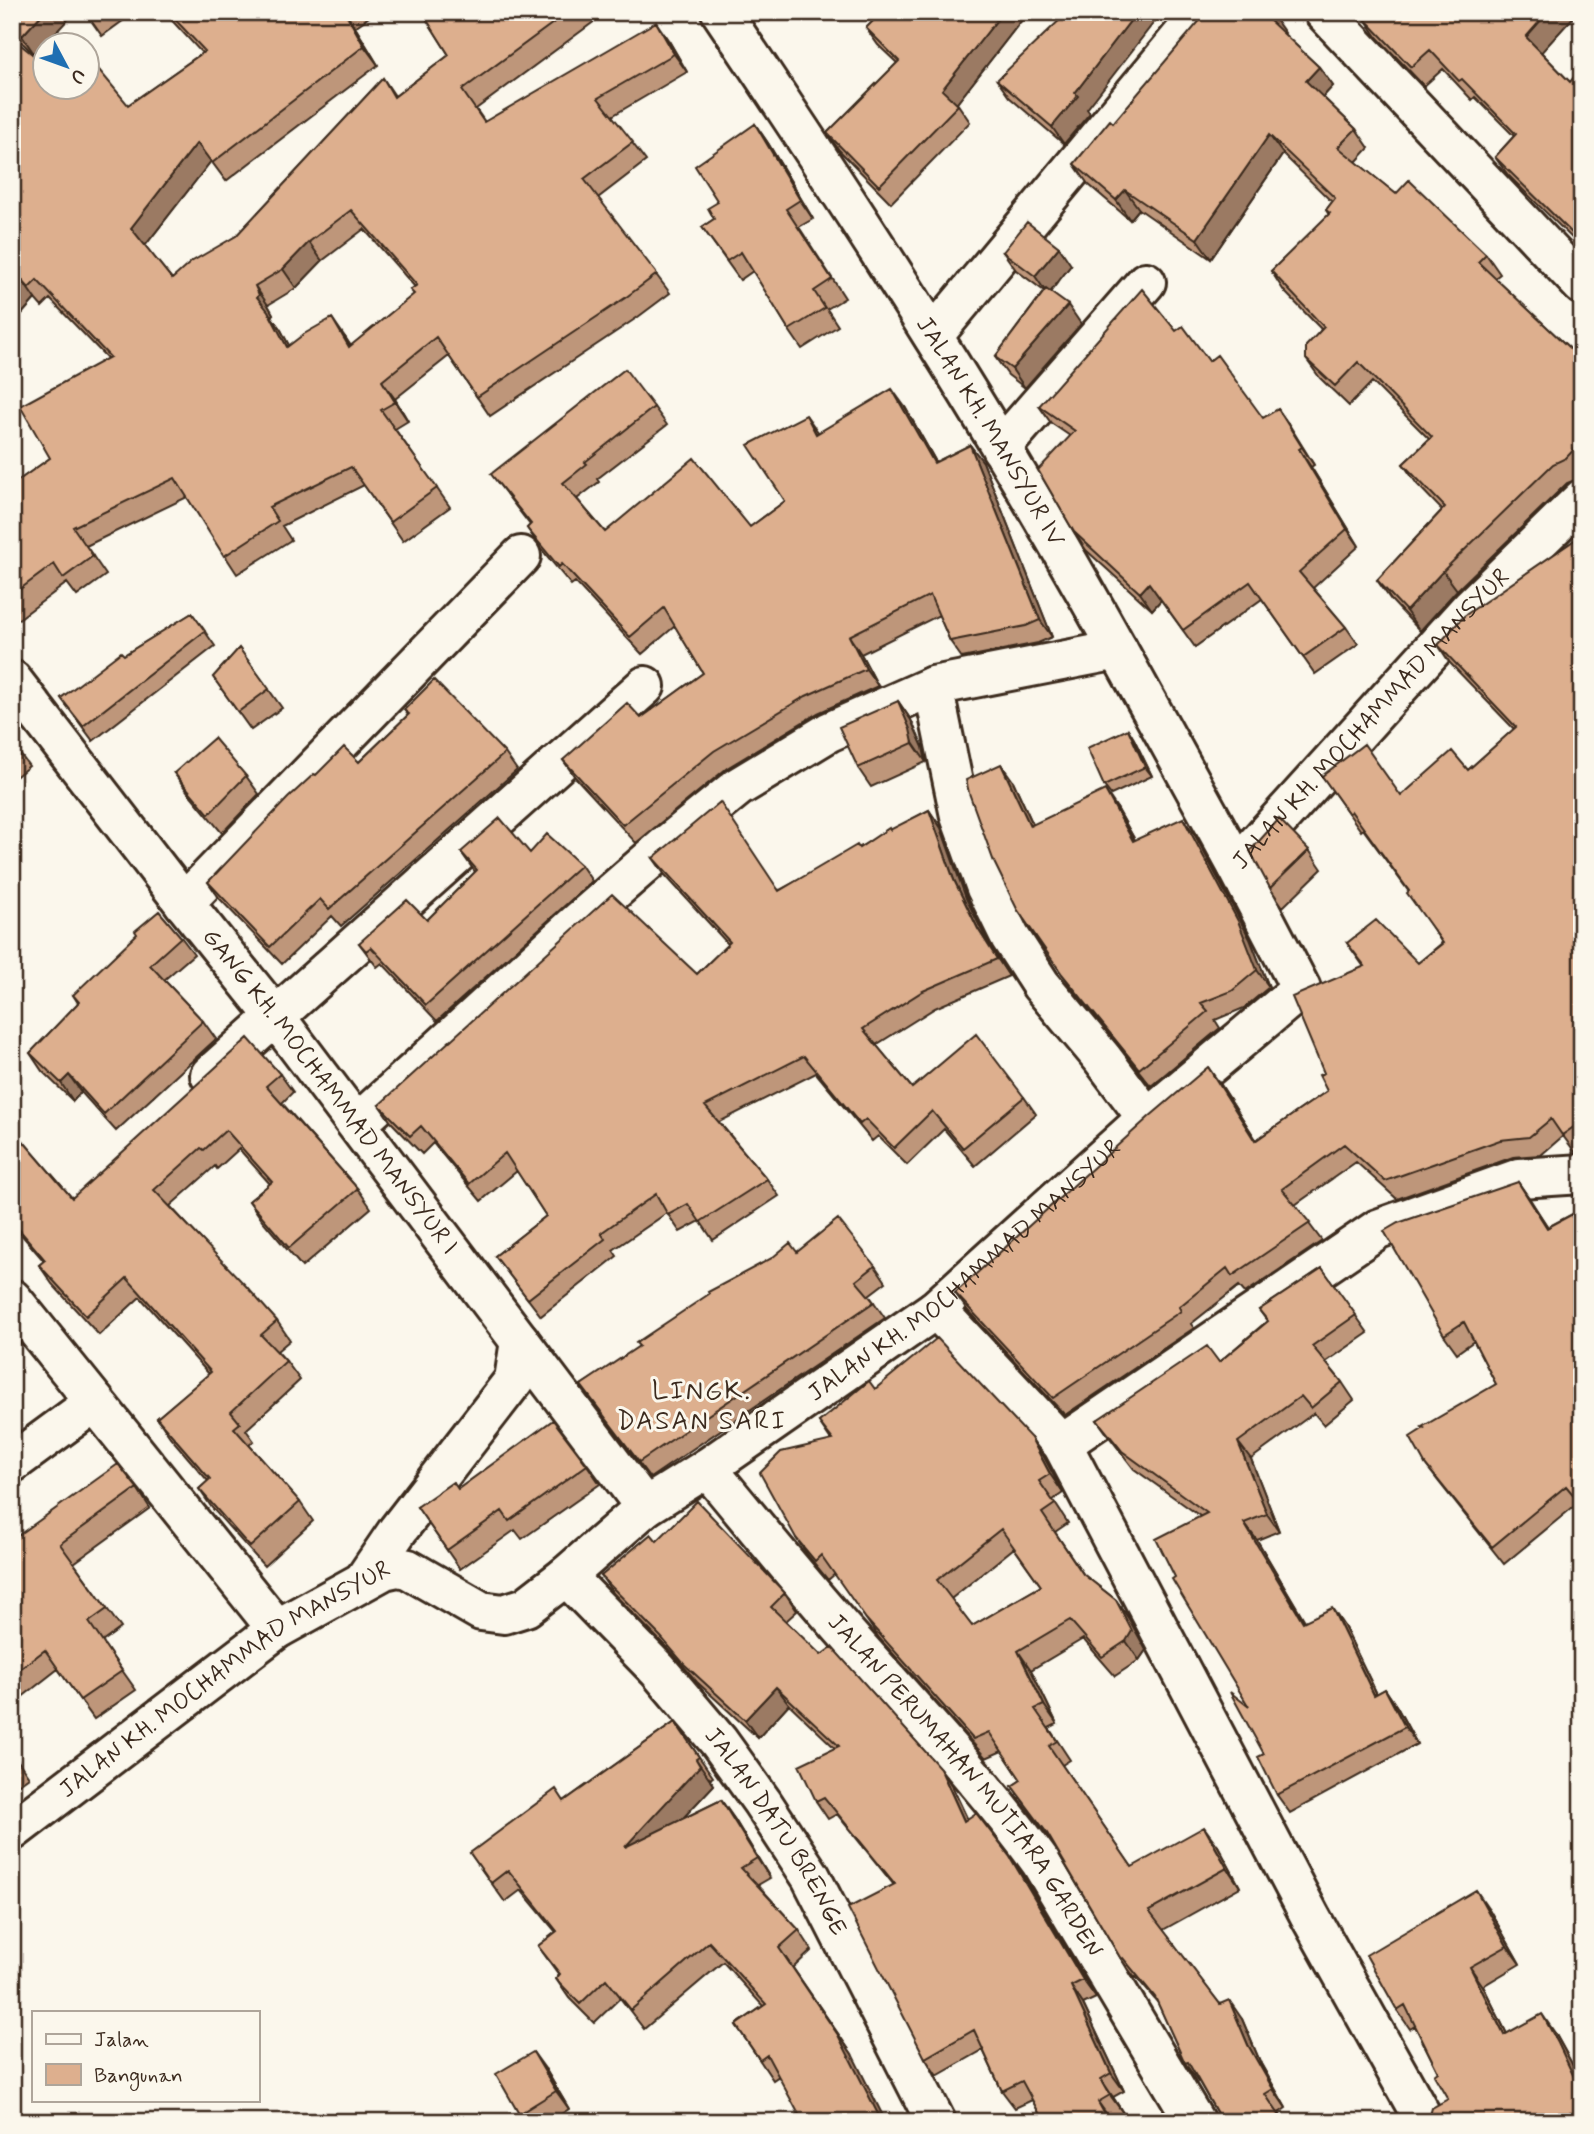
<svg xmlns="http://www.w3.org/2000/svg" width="1594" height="2134" font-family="Mynerve,sans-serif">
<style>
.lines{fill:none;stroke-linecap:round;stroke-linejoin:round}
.minor-casing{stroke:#3b2a1e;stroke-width:44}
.minor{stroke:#fbf7ec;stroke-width:38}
.wall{fill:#be967a;stroke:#3b2a1e;stroke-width:2;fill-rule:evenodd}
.shaded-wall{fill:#9b7a63;stroke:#3b2a1e;stroke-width:2}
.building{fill:#ddaf8e;stroke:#3b2a1e;stroke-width:2;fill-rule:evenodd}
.labels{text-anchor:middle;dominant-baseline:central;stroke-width:6;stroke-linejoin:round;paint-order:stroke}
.street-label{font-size:24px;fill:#3b2a1e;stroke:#fbf7ec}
.neighbourhood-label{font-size:26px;letter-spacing:2px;fill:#3b2a1e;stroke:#fbf7ec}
</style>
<rect width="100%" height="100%" fill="#fbf7ec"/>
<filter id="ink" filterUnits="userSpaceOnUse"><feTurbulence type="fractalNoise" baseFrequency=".0143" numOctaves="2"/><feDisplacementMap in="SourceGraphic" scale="14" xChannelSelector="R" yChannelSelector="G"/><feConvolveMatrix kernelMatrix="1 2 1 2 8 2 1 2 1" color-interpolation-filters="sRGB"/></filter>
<g filter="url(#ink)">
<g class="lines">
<g class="minor-casing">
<g id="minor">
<path id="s1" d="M721,12C793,119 864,226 932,335C1041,507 1139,687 1237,866"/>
<path d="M1324,12L1582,285"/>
<path d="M933,336L1202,12"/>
<path d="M1001,448L1146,282"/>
<path id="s2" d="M12,680L184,903L274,1015L645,1507"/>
<path d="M933,686L960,816L986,888L1010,937L1041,985L1102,1058L1147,1118"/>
<path d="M184,903L521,556"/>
<path d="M210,1075L645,686"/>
<path d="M357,1124L576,924L663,848L738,787L829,732L933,686L1118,650"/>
<path d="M12,1299L95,1402"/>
<path d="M936,1309L1062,1444L1311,1918L1425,2122"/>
<path d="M1062,1444L1378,1229L1520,1178L1582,1174"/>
<path d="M12,1463L95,1402L277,1629"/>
<path id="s3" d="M707,1468C748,1517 788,1567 830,1615C902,1698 977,1774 1041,1863L1195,2122"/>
<path id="s4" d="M566,1576L658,1670L719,1742L762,1802L811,1877L936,2122"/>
<path d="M364,1580L398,1530L514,1380L520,1341"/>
<path id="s5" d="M12,1831L277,1629L384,1570L398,1567L408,1569L481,1611L504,1614L526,1607L566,1576L645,1507L707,1468L936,1309L1147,1118L1301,989L1237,866L1472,606L1582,499"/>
</g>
</g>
<use href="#minor" class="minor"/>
</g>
<path class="wall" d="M12,12L35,55L12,33Z
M85,12H135L102,36Z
M164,12H376L355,27L378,65L226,181L211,161L145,246L172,279L236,236L383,78L395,96L449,55L422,12H607L476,109L485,122L669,41L687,72L612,116L646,161L598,198L670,293L638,317L490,416L449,356L395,399L408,421L395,429L450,507L403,541L364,485L282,526L291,540L237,574L187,497L86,546L106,575L77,596L67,583L12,624V485L50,458L107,358L50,299L42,307L35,299L12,325V38L46,88L128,105L202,53ZM364,229L415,287L413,295L351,346L345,337L289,346L281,330L271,316L273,314L268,305L296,288L322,261Z
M882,12H1028L957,103L970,122L891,203L839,150L827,133L897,63L878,45L866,28Z
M1373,12H1578L1541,52L1570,82L1582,249L1579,245L1508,175L1495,157L1514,136L1475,97L1472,100L1443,69L1424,86L1378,38L1365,19Z
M1285,33L1284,34L1319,67L1333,86L1323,97L1356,129L1369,148L1356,162L1396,194L1486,254L1500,274L1495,278L1582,360V476L1580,478L1567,483L1457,590L1420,631L1391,600L1377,580L1442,510L1417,484L1403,464L1429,439L1372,382L1349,406L1320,378L1306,359L1321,329L1284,291L1271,271L1329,215L1326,210L1332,202L1283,154L1211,259L1139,209L1130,220L1088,184L1074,164L1113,123Z
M997,80L1087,109L1090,113L1064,144L1009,97Z
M755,124L768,143L813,219L799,227L845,298L827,309L838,326L802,349L789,330L753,271L740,280L702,227L714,219L718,202Z
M1003,252L1071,265L1050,292L1081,324L1025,388L1008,375L995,357L1044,291L1016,270Z
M1176,331L1209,361L1263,418L1278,409L1314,465L1311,467L1359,546L1313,588L1346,627L1358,644L1315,674L1262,599L1195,647L1161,600L1152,610L1086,550L1074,532L1070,436L1051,423L1039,406Z
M654,407L667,425L597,479L599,482L577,499L605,532L750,527L785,501L818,432L905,407L936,462L970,445L983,462L1052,637L1038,643L962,658L950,641L939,615L861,654L878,686L818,713L727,768L636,843L575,777L563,760L641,718L703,673L675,626L642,654L575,582L571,585L542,550L527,528L530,525L491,474Z
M1582,535V1147L1575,1152L1563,1136L1541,1155L1513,1157L1397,1199L1356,1162L1295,1205L1322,1241L1245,1293L1239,1286L1191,1324L1194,1328L1065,1415L968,1311L955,1293L1221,1085L1256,1140L1327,1091L1324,1073L1364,967L1347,943L1418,963L1442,943L1409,892L1363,829L1361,831L1322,776L1401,796L1468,770L1514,729L1450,663L1438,645Z
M192,613L215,646L93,741L61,698L124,655Z
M239,648L282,708L251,730L213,677Z
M898,701L911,720L923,747L926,762L871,787L858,768Z
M404,710L505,753L517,770L341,926L332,916L282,964L220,899L208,882L316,775L359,762L408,715Z
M1128,729L1134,739L1152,776L1111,795L1104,786Z
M12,743L29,766L12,780Z
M174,773L246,776L259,794L222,833L187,791Z
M1013,781L1033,825L1117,808L1135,840L1195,835L1250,939L1269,987L1244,1008L1215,1020L1220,1028L1151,1086L1074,991L1017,909Z
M929,810L941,828L966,898L990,947L1009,976L935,1008L876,1045L912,1088L1024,1097L1036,1114L975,1166L944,1129L907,1165L878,1136L872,1141L816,1073L719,1122L767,1179L779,1196L713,1240L700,1221L680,1232L667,1213L613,1250L617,1256L541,1316L495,1256L546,1216L517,1171L481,1201L433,1143L422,1154L391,1122L379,1105L697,974L728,944L665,875L653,858L780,890Z
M1309,850L1322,869L1283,907L1270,888Z
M461,852L530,853L581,865L592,881L437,1021L382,963L377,967L359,943L427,920L475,872Z
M181,937L194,954L164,980L203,1021L216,1039L116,1131L81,1092L73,1101L42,1071L30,1053L78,1003L73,995Z
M280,1074L293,1092L282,1103L358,1189L371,1208L302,1267L262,1220L249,1201L270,1184L239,1149L217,1169L215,1166L170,1206L277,1321L290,1340L277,1351L286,1361L300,1380L246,1430L254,1441L249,1445L300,1502L313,1521L264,1566L212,1508L199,1489L208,1481L170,1437L157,1418L209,1374L140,1297L99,1335L52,1284L39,1265L44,1261L12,1224V1128L72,1198Z
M1518,1182L1548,1227L1582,1209V1507L1578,1503L1504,1564L1438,1481L1425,1464L1496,1384L1474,1341L1457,1353L1444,1335Z
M797,1252L875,1266L886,1282L869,1295L885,1318L650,1478L581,1385Z
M1322,1268L1368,1333L1326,1362L1342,1382L1354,1400L1324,1425L1314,1413L1251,1459L1279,1531L1257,1540L1305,1621L1344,1626L1377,1694L1385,1689L1397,1707L1417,1744L1290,1813L1277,1795L1249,1707L1175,1577L1200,1516L1134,1469L1110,1438L1097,1420L1219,1362L1267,1321L1259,1310Z
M875,1389L1031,1438L1044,1457L1063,1493L1053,1500L1068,1523L1055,1532L1084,1575L1116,1600L1129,1619L1146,1650L1139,1660L1115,1676L1083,1639L1031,1670L1057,1724L1049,1728L1070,1760L1062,1765L1132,1867L1218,1846L1240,1887L1163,1930L1220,2004L1242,2019L1261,2064L1286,2108L1279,2113L1285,2122H1222L1199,2082H1198L1185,2063L1158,2003L1136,1977L1135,1978L1121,1959L1050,1839L1012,1786L1021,1780L1002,1751L986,1758L879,1638L835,1574L828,1580L809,1557L796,1538L831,1440L819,1422ZM1014,1548L1041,1586L972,1626L951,1599Z
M587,1465L600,1484L522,1539L515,1530L460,1569L417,1507L458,1489Z
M137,1488L150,1508L74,1563L121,1628L102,1642L136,1690L94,1719L58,1669L12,1705V1540Z
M657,1541L785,1593L797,1611L786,1621L952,1786L967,1819L1010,1857L1023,1875L1096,1998L1083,2004L1124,2091L1113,2097L1123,2113L1111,2120L1112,2122H1044L1032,2100L1015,2108L1002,2091L983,2050L937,2076L925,2058L894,1885L837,1814L828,1819L816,1801L835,1748L789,1704L758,1738L697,1682L674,1655L614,1594L601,1576Z
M675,1722L713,1777L710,1779L714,1785L682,1819L721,1800L735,1820L770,1878L758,1885L799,1930L812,1950L793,1968L852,2054L779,2076L773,2080L736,2025L763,2006L723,1962L644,2029L620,1998L594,2023L569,1998L556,1979L559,1975L538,1946L556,1932L521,1890L505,1902L470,1853L564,1801Z
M12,1752L29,1777L12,1789Z
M1489,1909L1520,1964L1483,1986L1507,2034L1555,2033L1571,2062L1582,2084V2122L1448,2099L1438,2072L1415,2026L1410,2029L1397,2010Z
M546,2070L569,2109L549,2122H525L519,2114Z"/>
<path class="shaded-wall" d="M44,12H75L35,55L22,36Z
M345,12L355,27L378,65L364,46Z
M1003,12H1028L954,107L942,90Z
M1137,12H1162L1087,109L1090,113L1064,144L1052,127L1075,93Z
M1548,12H1578L1539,55L1526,37Z
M1271,13L1285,33L1281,37L1267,18Z
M656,22L669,41L687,72L674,54Z
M1319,67L1333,86L1320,100L1306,81Z
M755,124L768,143L813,219L800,200Z
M1269,135L1283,154L1211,259L1197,239Z
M197,143L211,161L144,247L131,228Z
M1125,190L1139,209L1130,220L1116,200Z
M309,242L322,261L296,288L283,269Z
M1059,247L1071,265L1048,295L1035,276Z
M22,280L35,299L12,325V291Z
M255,286L268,305L273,314L271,316L281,330L300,366L287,347L257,297Z
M1068,305L1081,324L1025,388L1012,369Z
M332,318L345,337L363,366L349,347Z
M382,381L395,399L408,421L395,402Z
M892,389L905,407L946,480L934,463Z
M1278,409L1290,426L1314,465L1302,447Z
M806,415L818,432L816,434Z
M970,445L983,462L1052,637L1040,620Z
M1299,449L1311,467L1359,546L1347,529Z
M1443,571L1457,590L1420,631L1406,611Z
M1149,583L1161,600L1152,610L1140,593Z
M849,636L861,654L878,686L866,669Z
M898,701L911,720L923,747L926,762L913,743Z
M1128,729L1134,739L1152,776L1145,767Z
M1001,764L1013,781L1042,844L1030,826Z
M1105,790L1117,808L1145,858L1133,841Z
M929,810L941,828L966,898L990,947L1009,976L978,929L954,880Z
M1183,818L1195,835L1250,939L1269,987L1257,970Z
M1208,1067L1221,1085L1268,1158L1255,1141Z
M69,1075L81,1092L73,1101L61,1083Z
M1518,1182L1530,1199L1559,1245L1547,1228Z
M1031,1438L1044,1457L1063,1493L1050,1474Z
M1238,1442L1251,1459L1279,1531L1267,1514Z
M1244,1523L1257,1540L1315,1639L1303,1622Z
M1116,1600L1129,1619L1146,1650L1139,1660L1126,1641Z
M1332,1608L1344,1626L1386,1713L1374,1695Z
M1018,1651L1031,1670L1057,1724L1044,1705Z
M776,1687L789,1704L758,1738L745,1720Z
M1385,1689L1397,1707L1417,1744L1405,1727Z
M696,1759L714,1785L638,1866L625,1847Z
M940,1768L952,1786L977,1839L964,1821Z
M721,1800L735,1820L770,1878L757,1858Z
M1204,1827L1218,1846L1240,1887L1227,1868Z
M1010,1857L1023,1875L1096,1998L1083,1980Z
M1476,1890L1489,1909L1520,1964L1507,1946Z
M779,1948L852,2054L886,2122H882Z
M1470,1967L1483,1986L1517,2054L1504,2035Z
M1071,1986L1083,2004L1124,2091L1111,2073Z
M1229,2000L1242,2019L1261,2064L1286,2108L1273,2089L1248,2045Z
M1542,2014L1555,2033L1571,2062L1582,2084V2094Z
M533,2052L546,2070L569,2109L556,2091Z
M1101,2079L1113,2097L1123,2113L1110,2095Z
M1098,2102L1111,2120L1112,2122H1109Z"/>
<path class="building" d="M12,12H44L22,36L12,27Z
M85,12H96L89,17Z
M168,12H345L364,46L212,163L197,143L131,228L172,279L191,262L236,236L383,78L394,97L449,55L422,12H568L462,90L484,122L656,22L674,54L598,98L633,142L584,179L657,274L625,298L477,397L436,337L382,381L395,402L381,410L437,488L390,522L351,467L269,507L278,521L224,556L175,478L73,527L93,556L63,578L54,564L12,595V485L50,458L20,406L110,357L37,280L29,288L22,280L12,291V38L46,65V88H88V61L90,59L128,105L205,51ZM351,210L417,285L410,290L414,294L349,347L332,318L304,334L287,347L268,311L257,297L259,295L255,286L283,269L309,242Z
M882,12H1003L942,90L958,105L879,186L827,133L899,61L866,28Z
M1068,12H1137L1075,93L1078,96L1052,127L997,80Z
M1207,12L1271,13L1267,18L1319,67L1306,81L1356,129L1338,147L1396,194L1409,180L1486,254L1478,262L1582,360V441L1566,458L1553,464L1443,571L1406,611L1377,580L1445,507L1403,464L1432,437L1358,362L1335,386L1306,359V346L1324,327L1271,271L1330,213L1326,210L1335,198L1269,135L1197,239L1125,190L1116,200L1074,164L1110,120L1113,123Z
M1373,12H1548L1526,37L1570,82L1579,71L1582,74V249L1579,245L1581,242L1495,157L1516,134L1462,79L1459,81L1430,50L1411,67L1365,19Z
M755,124L800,200L786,209L832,279L814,291L825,308L789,330L741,252L727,261L702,227L714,219L708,208L718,202L695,166Z
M1027,222L1059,247L1035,276L1003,252Z
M1046,289L1068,305L1012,369L995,357Z
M1142,289L1176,331L1183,326L1209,361L1217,355L1263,418L1278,409L1302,447L1299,449L1347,529L1299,572L1346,627L1303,657L1250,582L1183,630L1149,583L1140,593L1074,532L1038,470L1075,431L1039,406Z
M625,369L654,407L585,462L587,464L563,483L605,532L694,458L750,527L785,501L748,445L806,415L816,434L892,389L934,463L970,445L1040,620L1026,626L950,641L930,595L849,636L866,669L806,696L714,751L623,825L563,760L627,703L641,718L703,673L664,608L630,637L562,564L559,567L530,532L527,528L531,524L491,474Z
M1582,535V1128L1578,1124L1562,1135L1551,1119L1529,1137L1500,1140L1385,1181L1344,1144L1282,1189L1310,1223L1232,1276L1227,1268L1179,1307L1181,1311L1053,1398L955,1293L1149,1117L1208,1067L1255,1141L1327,1091L1319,1075L1324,1073L1292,997L1365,966L1347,943L1376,920L1418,963L1443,943L1407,893L1409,891L1351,811L1349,814L1322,776L1364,744L1401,796L1452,751L1468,770L1516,727L1438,645L1464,616Z
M192,613L205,631L83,726L61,698L121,652L124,655Z
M239,648L269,689L238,712L213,677Z
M434,680L505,753L329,909L320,899L270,947L208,882L288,798L314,774L316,775L344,747L359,762L409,714L404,710Z
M898,701L910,729L913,743L858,768L839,727Z
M1128,729L1145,767L1104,786L1087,748Z
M214,738L246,776L209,814L174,773Z
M1001,764L1030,826L1105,790L1133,841L1183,818L1238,921L1257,970L1232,991L1201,1003L1208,1011L1139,1069L1062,974L1017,909L994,862L969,793L966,780Z
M720,802L779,891L857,845L859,848L889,828L890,830L929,810L954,880L978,929L997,959L923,991L863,1029L912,1088L976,1034L1024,1097L963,1148L932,1111L894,1148L866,1119L860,1124L804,1056L705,1106L767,1179L700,1222L688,1204L668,1215L656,1194L601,1233L605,1239L528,1299L495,1256L546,1216L505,1153L469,1184L421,1126L410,1136L379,1105L612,894L697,974L730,942L653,858Z
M500,818L530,853L547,834L581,865L426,1005L371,947L366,951L359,943L407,900L427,920L477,870L461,852Z
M1279,819L1309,850L1270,888L1250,851Z
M159,911L181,937L150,965L203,1021L104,1114L69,1075L61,1083L30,1053L79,1002L73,995L137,934L135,931Z
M248,1038L280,1074L266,1086L358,1189L289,1248L249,1201L272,1182L226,1130L204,1150L201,1148L154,1190L246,1286L277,1321L261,1335L286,1361L231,1412L240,1423L234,1428L300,1502L250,1547L199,1489L210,1479L157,1418L211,1372L127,1278L86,1316L39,1265L45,1260L12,1221V1128L72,1198Z
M1518,1182L1547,1228L1582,1209V1505L1566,1486L1492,1547L1425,1464L1410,1437L1424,1428L1422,1427L1496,1384L1464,1322L1444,1335L1384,1231L1398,1223Z
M838,1219L875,1266L856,1281L874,1302L639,1462L581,1385L639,1346L636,1343L709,1294L708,1292L772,1258L790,1243L797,1252Z
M1322,1268L1356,1315L1312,1346L1342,1382L1311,1408L1301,1396L1238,1442L1267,1514L1244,1523L1303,1622L1332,1608L1374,1695L1385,1689L1405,1727L1277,1795L1258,1757L1264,1754L1230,1692L1249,1707L1172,1579L1175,1577L1156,1539L1207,1513L1122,1451L1097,1420L1207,1346L1219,1362L1268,1321L1259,1310Z
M937,1338L1031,1438L1050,1474L1039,1481L1055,1504L1042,1513L1083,1574L1116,1600L1132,1631L1126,1641L1102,1657L1070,1620L1018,1651L1044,1705L1035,1709L1057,1741L1049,1746L1132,1867L1204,1827L1227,1868L1149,1911L1220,2004L1229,2000L1248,2045L1273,2089L1265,2094L1284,2122H1222L1188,2062L1185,2063L1155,1997L1123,1958L1121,1959L1047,1833L1012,1786L1021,1780L989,1732L973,1739L866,1619L821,1555L815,1561L796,1538L760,1473L781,1452L833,1440L819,1422L869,1381L875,1389ZM1001,1529L1041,1586L972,1626L937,1580Z
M553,1420L587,1465L509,1521L502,1511L447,1550L417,1507L453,1482L458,1489Z
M118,1464L137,1488L60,1544L107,1609L89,1622L122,1671L80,1700L45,1650L12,1675V1540Z
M697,1501L785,1593L771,1607L821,1655L832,1647L940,1768L964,1821L976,1813L1010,1857L1083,1980L1071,1986L1111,2073L1101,2079L1110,2095L1098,2102L1109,2122H1044L1022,2081L1002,2091L974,2030L925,2058L848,1908L895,1884L824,1797L816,1801L799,1765L839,1746L776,1687L745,1720L684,1664L661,1637L601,1576L651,1534L657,1541Z
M675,1722L699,1757L696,1759L700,1766L625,1847L721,1800L757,1858L741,1868L799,1930L779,1948L838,2035L882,2122H803L767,2055L760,2060L736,2025L766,2004L709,1942L631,2010L606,1979L580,2004L556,1979L560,1974L538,1946L557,1931L508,1870L491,1883L470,1853L556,1789L564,1801Z
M1476,1890L1507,1946L1470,1967L1504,2035L1542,2014L1558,2043L1582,2094V2122H1423L1430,2115L1432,2108L1448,2099L1434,2075L1438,2072L1405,2005L1397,2010L1366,1955Z
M533,2052L556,2091L519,2114L496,2074Z"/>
</g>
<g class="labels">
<g class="street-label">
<text stroke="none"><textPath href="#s1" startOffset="499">JALAN KH. MANSYUR IV</textPath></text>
<text stroke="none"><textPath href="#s5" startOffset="1941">JALAN KH. MOCHAMMAD MANSYUR</textPath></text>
<text stroke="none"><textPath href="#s2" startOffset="520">GANG KH. MOCHAMMAD MANSYUR I</textPath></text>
<text stroke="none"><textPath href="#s5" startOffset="1164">JALAN KH. MOCHAMMAD MANSYUR</textPath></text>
<text stroke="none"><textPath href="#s5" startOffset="262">JALAN KH. MOCHAMMAD MANSYUR</textPath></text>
<text stroke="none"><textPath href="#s3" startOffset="410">JALAN PERUMAHAN MUTIARA GARDEN</textPath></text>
<text stroke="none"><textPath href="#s4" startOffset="332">JALAN DATU BRENGE</textPath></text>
</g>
<g class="neighbourhood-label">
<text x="702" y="1392">LINGK.<tspan x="702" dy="30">DASAN SARI</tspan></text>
</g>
</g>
<rect width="1594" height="2134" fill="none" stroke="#fbf7ec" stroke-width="42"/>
<rect x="21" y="21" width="1552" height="2092" fill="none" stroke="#3b2a1e" stroke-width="2.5" filter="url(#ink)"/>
<rect x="32" y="2011" width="228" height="91" fill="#fbf7ec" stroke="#aea59a" stroke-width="2"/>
<rect x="46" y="2034" width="35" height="10" fill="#fbf7ec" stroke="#aea59a" stroke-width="2"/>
<text x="94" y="2046" font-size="21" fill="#3b2a1e">Jalan</text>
<rect x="46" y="2064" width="35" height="21" fill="#ddaf8e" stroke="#aea59a" stroke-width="2"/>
<text x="94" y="2082" font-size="21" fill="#3b2a1e">Bangunan</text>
<g transform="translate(66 66) rotate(131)"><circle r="33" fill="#fbf7ec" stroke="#aea59a" stroke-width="2"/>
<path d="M0-5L12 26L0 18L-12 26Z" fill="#1f6fb2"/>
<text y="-10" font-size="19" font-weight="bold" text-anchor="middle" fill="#3b2a1e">U</text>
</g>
</svg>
